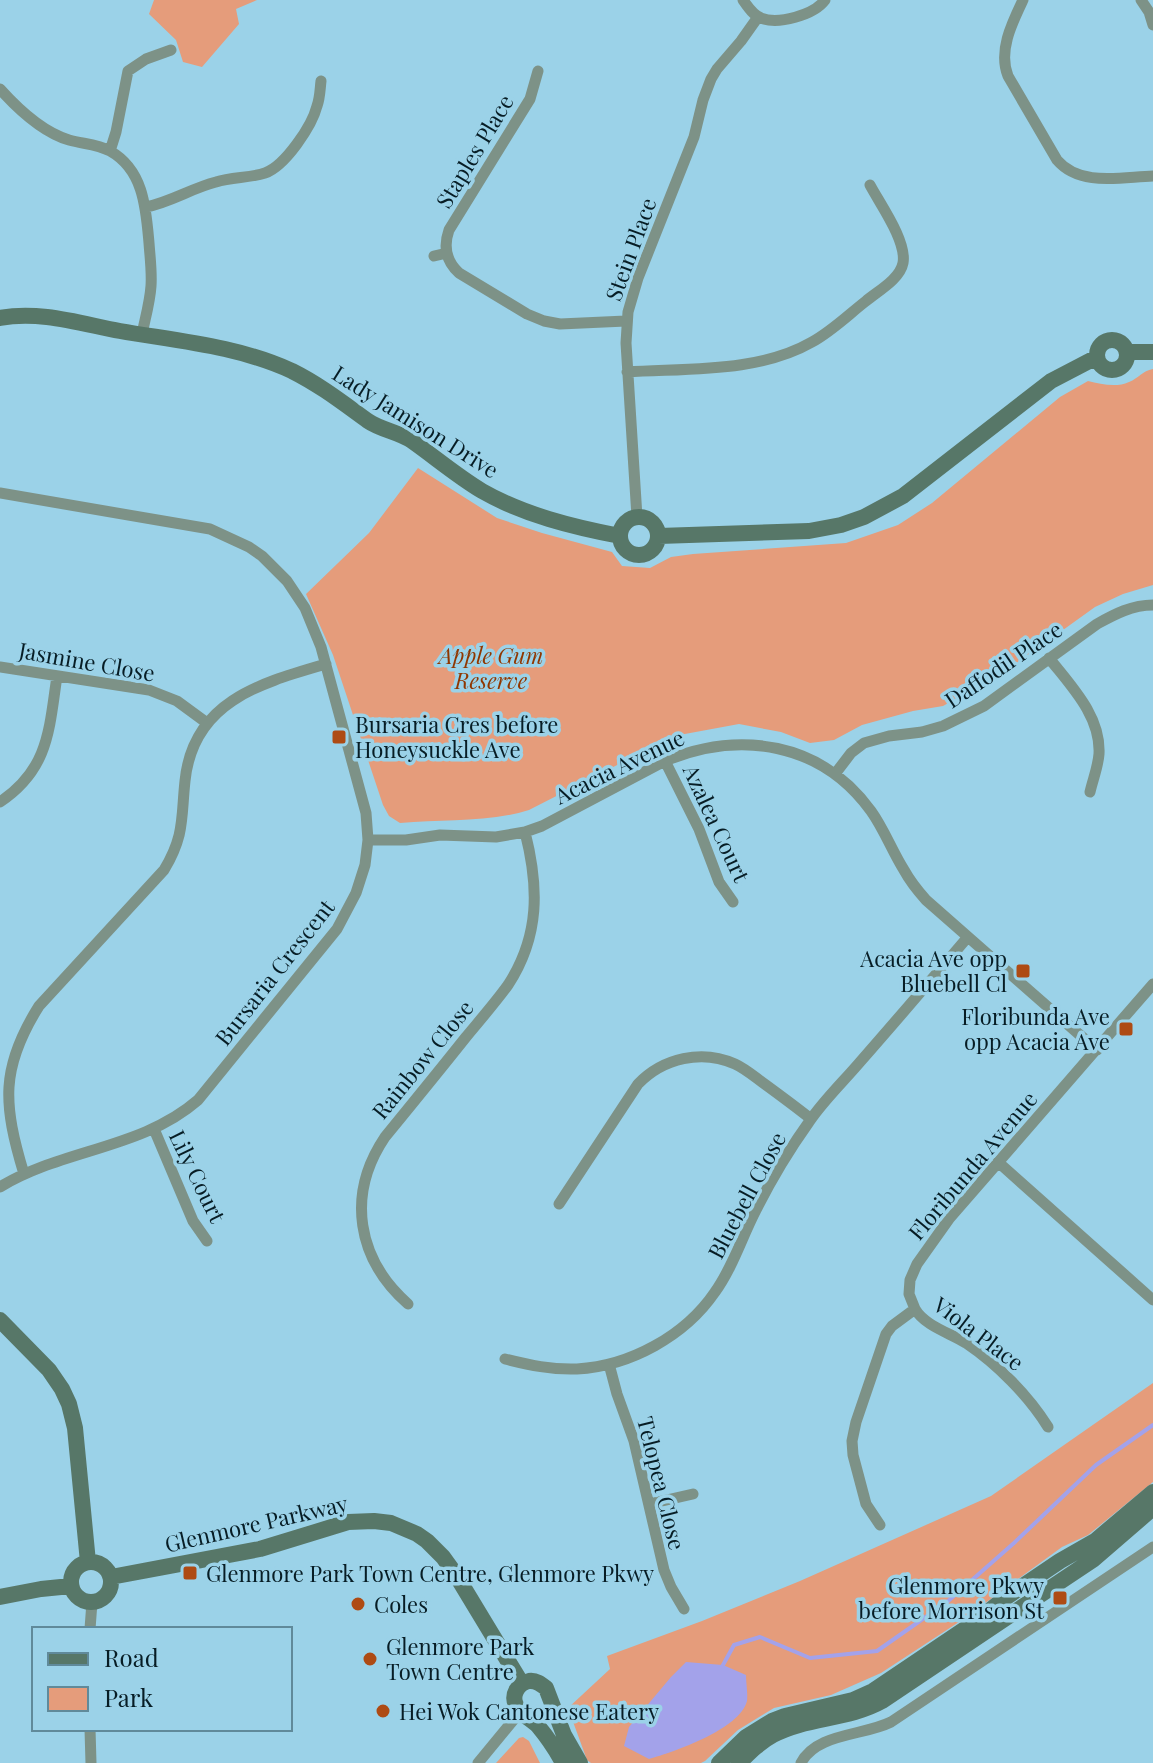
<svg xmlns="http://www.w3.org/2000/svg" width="1153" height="1763" font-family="'Playfair Display',serif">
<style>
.green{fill:#e59c7b}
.water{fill:#a3a2ea}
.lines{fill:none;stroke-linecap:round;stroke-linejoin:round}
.stream{stroke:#a3a2ea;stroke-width:4}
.street{stroke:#7d9287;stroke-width:11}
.secondary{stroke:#577768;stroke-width:16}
.poi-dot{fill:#ae4b14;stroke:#9bd2e8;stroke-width:3}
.labels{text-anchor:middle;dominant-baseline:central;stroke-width:7;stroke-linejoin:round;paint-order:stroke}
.street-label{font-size:22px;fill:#071d25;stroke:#9bd2e8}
.park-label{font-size:22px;font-style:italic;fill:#903700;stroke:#9bd2e8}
.poi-label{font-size:22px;fill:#071d25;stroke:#9bd2e8;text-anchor:start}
</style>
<rect width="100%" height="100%" fill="#9bd2e8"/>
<path class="green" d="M154,0H257L236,9L239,24L202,67L183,62L176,40L149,14Z
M1153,369V585L1123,594L1095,607L1010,668L943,706L913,711L862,725L834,740L810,743L781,732L739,724L674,736L529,810C487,823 443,819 400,823L389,816L383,805L333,655L306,594L369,533L418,468L497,518L542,533L612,552L622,566L650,568L671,557L693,554L846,543L898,525L932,503L1060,397L1088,381C1101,384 1116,388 1129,382C1139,378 1142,371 1153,369Z
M1153,1383V1482L1088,1535L1062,1547L962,1620L881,1673L831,1695L774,1708L738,1730L705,1761L701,1763H591L587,1760L568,1708L610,1669L607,1656L702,1621L800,1581L991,1496Z
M523,1737L529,1741L540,1763H496L519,1738Z"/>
<path class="water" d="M686,1662L723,1665L746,1675C746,1683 748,1694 747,1701C740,1729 674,1752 649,1759L624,1746L629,1727L671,1677Z"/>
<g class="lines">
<path class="stream" d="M723,1665L734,1645L760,1637L810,1658L877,1651L947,1602L1014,1543L1096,1465L1153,1425"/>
<path class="street" d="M743,0C748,7 753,15 761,18C778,25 814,15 825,0
M1023,0C1012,23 998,51 1008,76L1057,160C1080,187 1121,177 1153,176
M1141,0L1149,12L1153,25
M538,71L530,99L449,230C443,247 446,261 459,273L527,314L544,321L560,324L626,321
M0,89C18,109 42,132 69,140C83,144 97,144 110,151C144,170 146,209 149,243C150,257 152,272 151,286C150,302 145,319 142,334
M110,151L116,132L128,71L146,59L171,50
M146,207C171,202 192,188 216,182C232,177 250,178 265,173C285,166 312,126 317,106C320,98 320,89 321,81
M434,256L447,253
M627,372C687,368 758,373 812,342C832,331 848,315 866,301C878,291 900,279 903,263C907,241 880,204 870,185
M0,493L210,529L249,547L262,556L287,581L305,608L321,647L366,813L368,840L365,865L356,893L337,929L198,1100C142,1149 62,1149 0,1187
M637,517L626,343L628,312L638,278L694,137L703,100L711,79L717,69L741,41L758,17
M1049,658C1071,686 1101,716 1099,754C1098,767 1093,779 1090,792
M0,667L149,690L177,701L207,723
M665,761L699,829L719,882L733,902
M835,774L851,753L864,743L889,736L922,732L943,726L984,706L1097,624C1115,614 1132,605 1153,605
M0,802C49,769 49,730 57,676
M368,840H406L440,835L496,837L525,832L542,826L665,761C740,730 821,742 871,811C884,829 892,851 904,870C910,881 918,891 926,900L1097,1050
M154,1129L193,1221L207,1241
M998,1162L1153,1300
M24,1174C3,1104 0,1068 39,1006L164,870C185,835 181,818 185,781C193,701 261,683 326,664
M559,1204L638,1084C663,1058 702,1049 735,1064C746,1069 756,1078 766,1085C781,1096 796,1107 811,1119
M408,1304C357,1259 346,1195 385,1137C412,1104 439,1071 466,1037C480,1020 495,1003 508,985C540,936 539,887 525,832
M915,1309C925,1326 950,1333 966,1343C997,1364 1028,1395 1048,1427
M505,1359C529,1365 552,1370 577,1369C630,1366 685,1336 715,1292C733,1267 742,1237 756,1210C771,1180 789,1150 809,1122C823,1101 843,1082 860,1062C896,1021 931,980 967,938
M609,1364L617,1394L634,1441L664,1570L671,1587L684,1609
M649,1504L693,1494
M880,1525L866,1504L853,1455L852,1441L856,1422L886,1334L892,1326L915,1309L909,1294L910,1280L917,1264L949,1219L1153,984
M90,1629L92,1602
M90,1729L91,1763
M478,1763L520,1712
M801,1763C816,1733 863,1736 891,1722L1153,1547"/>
<path class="secondary" d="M0,318C39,310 82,324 120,331C178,341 238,346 292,371C320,385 343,403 368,421C381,430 399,432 412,441C436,458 457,476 482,491C524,515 573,527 620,536
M1097 355a15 15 0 1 1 30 0a15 15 0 1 1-30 0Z
M1127,352H1153
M620 536a19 19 0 1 1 38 0a19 19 0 1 1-38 0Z
M659,536L809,531L841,525L864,517L903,496L1051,381L1097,357
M0,1320L49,1370L62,1389L69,1404L75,1428L88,1562
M71 1582a20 20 0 1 1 40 0a20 20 0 1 1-40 0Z
M111,1577L260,1549L348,1522L374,1521L391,1523L417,1534L427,1541L443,1557L456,1575L522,1684
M0,1597L41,1589L71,1586
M563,1763C556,1750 548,1738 538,1726C532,1719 519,1714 516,1705C511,1695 518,1683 529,1681C536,1680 541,1684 546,1688L564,1735L580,1763
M719,1763L746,1737L772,1721L785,1716L853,1700L873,1691L977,1621L1005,1598L1060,1561L1095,1541L1153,1492
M739,1763C750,1752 760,1742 773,1735C807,1717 848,1720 882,1701L1094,1559L1153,1508"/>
</g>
<g class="poi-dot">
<rect x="331" y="729" width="16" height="16" rx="4"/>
<rect x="1015" y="963" width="16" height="16" rx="4"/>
<rect x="1118" y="1021" width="16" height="16" rx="4"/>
<rect x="182" y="1565" width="16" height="16" rx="4"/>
<rect x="1052" y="1590" width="16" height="16" rx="4"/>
<circle cx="358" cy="1604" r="8"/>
<circle cx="370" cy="1659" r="8"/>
<circle cx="383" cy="1711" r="8"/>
</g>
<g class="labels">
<g class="street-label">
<text transform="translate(474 151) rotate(-59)">Staples Place</text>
<text transform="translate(630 249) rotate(-70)">Stein Place</text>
<text transform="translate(416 421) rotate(32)">Lady Jamison Drive</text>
<text transform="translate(87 661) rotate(10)">Jasmine Close</text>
<text transform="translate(1003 664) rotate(-34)">Daffodil Place</text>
<text transform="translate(619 766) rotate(-26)">Acacia Avenue</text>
<text transform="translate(717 823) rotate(65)">Azalea Court</text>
<text transform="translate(274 972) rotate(-52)">Bursaria Crescent</text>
<text transform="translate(422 1059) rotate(-51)">Rainbow Close</text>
<text transform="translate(972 1165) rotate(-50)">Floribunda Avenue</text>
<text transform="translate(198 1176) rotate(64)">Lily Court</text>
<text transform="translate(746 1195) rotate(-62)">Bluebell Close</text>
<text transform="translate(979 1333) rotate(37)">Viola Place</text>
<text transform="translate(662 1483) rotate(76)">Telopea Close</text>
<text transform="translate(256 1523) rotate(-13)">Glenmore Parkway</text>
</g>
<g class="park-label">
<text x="491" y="655">Apple Gum<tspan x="491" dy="25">Reserve</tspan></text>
</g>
<g class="poi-label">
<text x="355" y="724">Bursaria Cres before<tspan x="355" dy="25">Honeysuckle Ave</tspan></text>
<text x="1007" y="958" text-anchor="end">Acacia Ave opp<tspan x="1007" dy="25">Bluebell Cl</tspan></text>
<text x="1110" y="1016" text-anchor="end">Floribunda Ave<tspan x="1110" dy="25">opp Acacia Ave</tspan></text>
<text x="206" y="1573">Glenmore Park Town Centre, Glenmore Pkwy</text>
<text x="1044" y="1585" text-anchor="end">Glenmore Pkwy<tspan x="1044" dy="25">before Morrison St</tspan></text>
<text x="374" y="1604">Coles</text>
<text x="386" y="1646">Glenmore Park<tspan x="386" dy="25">Town Centre</tspan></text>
<text x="399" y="1711">Hei Wok Cantonese Eatery</text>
</g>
</g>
<rect x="32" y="1627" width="260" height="104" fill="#9bd2e8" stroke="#608a9a" stroke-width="2"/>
<rect x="48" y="1653" width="40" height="12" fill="#577768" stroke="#608a9a" stroke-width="2"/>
<text x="104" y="1667" font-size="24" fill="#071d25">Road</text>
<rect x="48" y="1687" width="40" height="24" fill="#e59c7b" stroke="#608a9a" stroke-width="2"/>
<text x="104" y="1707" font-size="24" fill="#071d25">Park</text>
</svg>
